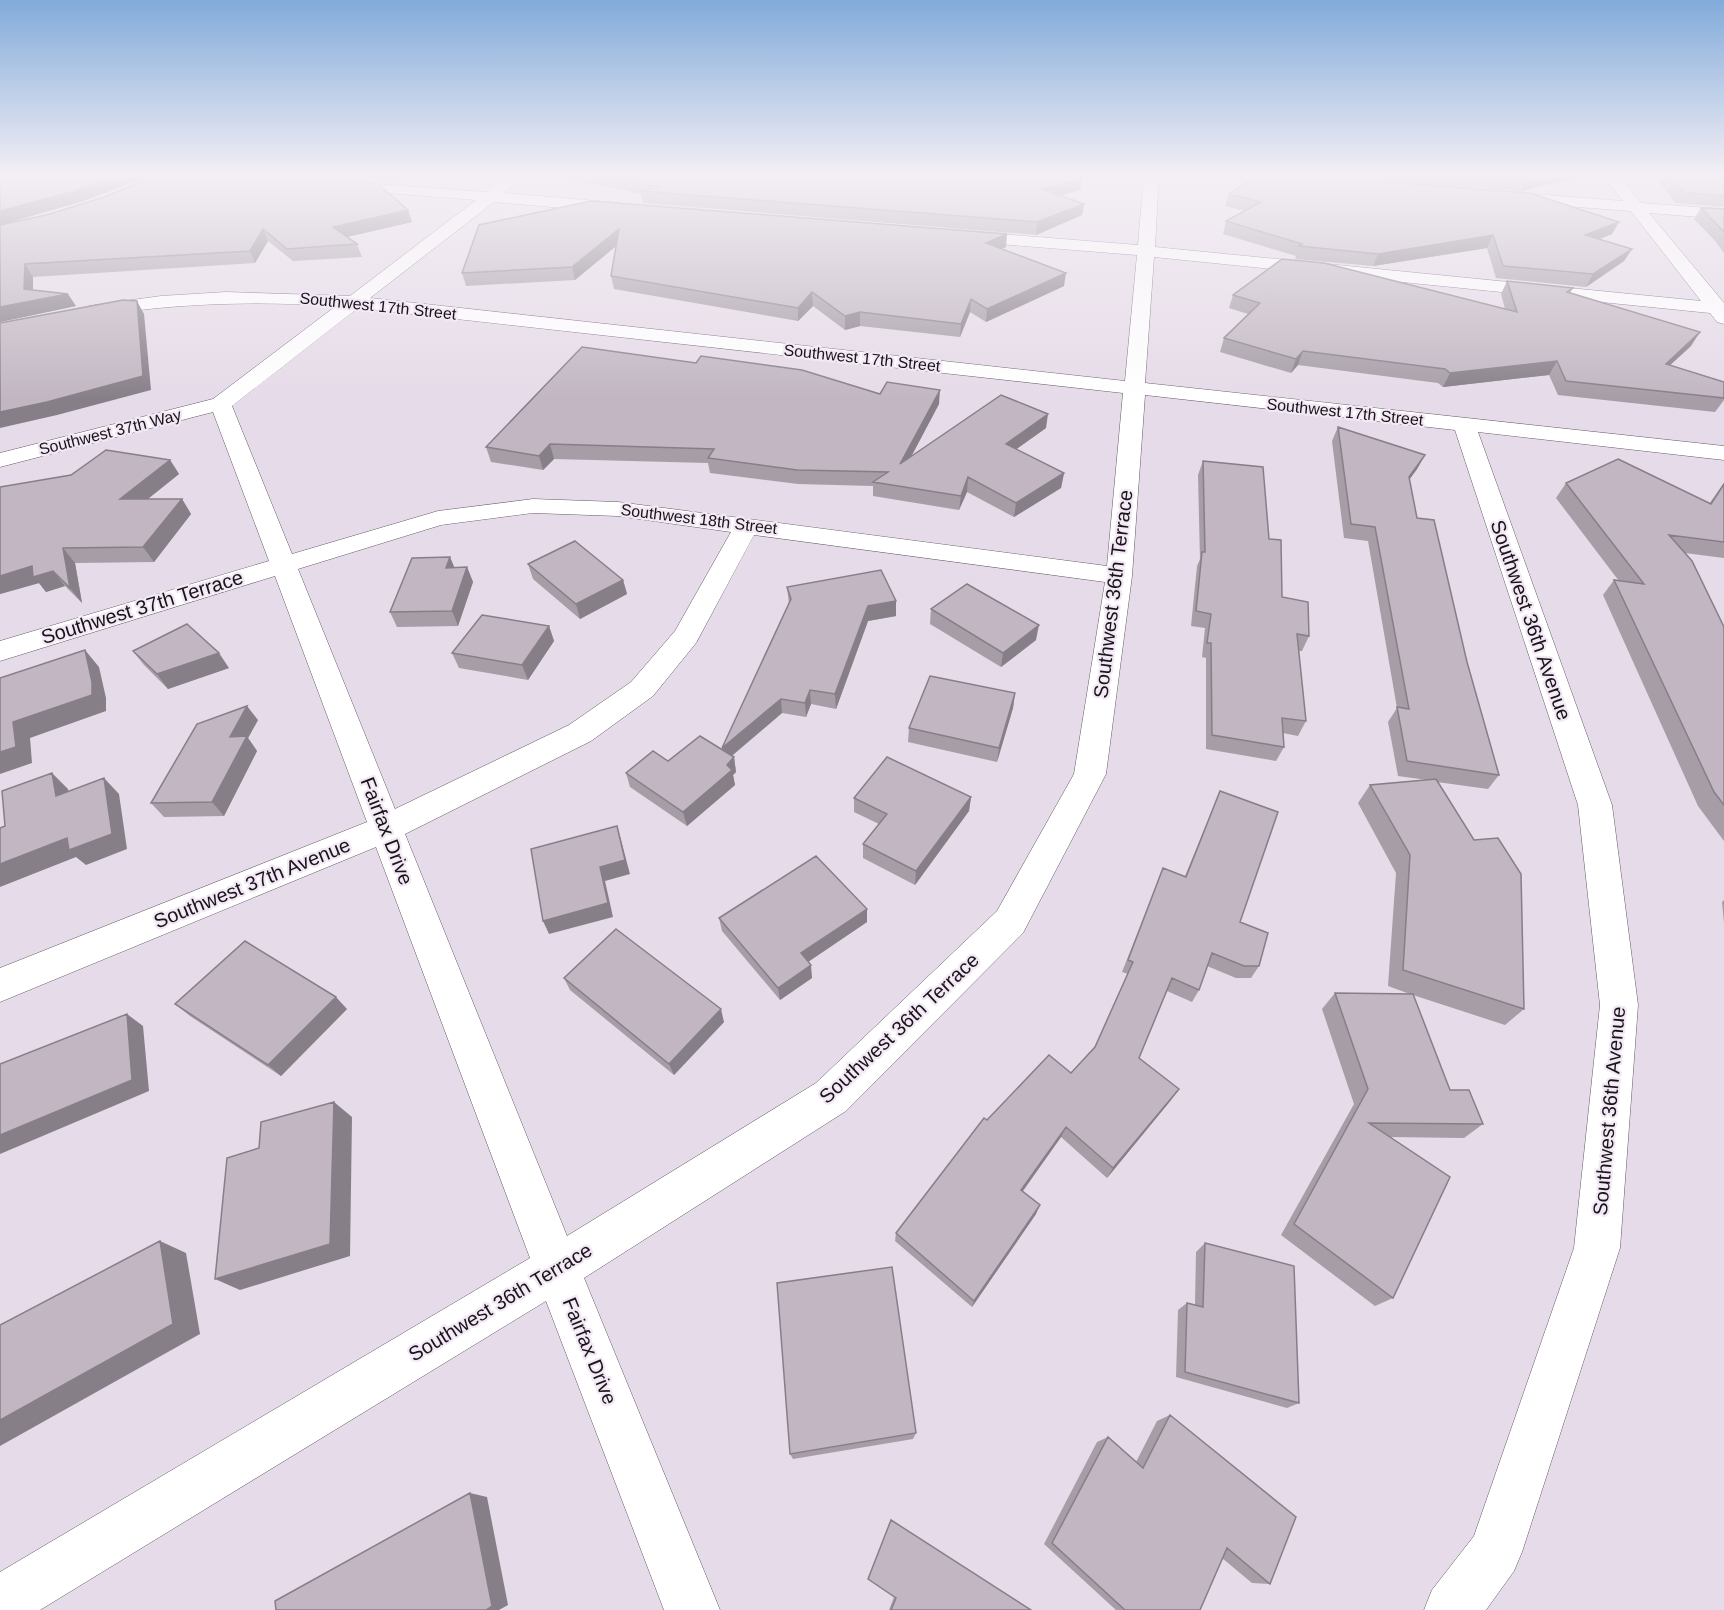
<svg xmlns="http://www.w3.org/2000/svg" width="1724" height="1610" font-family="Helvetica,sans-serif">
<style>
.lines{fill:none;stroke-linecap:round;stroke-linejoin:round}
.minor-casing{stroke:#645b66;stroke-width:1}
.minor{fill:#fff;fill-rule:evenodd}
.wall{fill:#a69da7}
.shaded-wall{fill:#877f88}
.building{fill:#c1b6c2;stroke:#877f88;stroke-width:1.5}
.labels{text-anchor:middle;dominant-baseline:central;stroke-width:4.5;stroke-linejoin:round;paint-order:stroke}
.far-street-label{font-size:16px;fill:#181418;stroke:#f3e8f5}
.street-label{font-size:20px;fill:#181418;stroke:#f3e8f5}
</style>
<rect width="100%" height="100%" fill="#e6dbe8"/>
<g class="lines">
<g class="minor-casing">
<path id="minor" d="M511,174H528L504,193L620,203L628,208L620,213L494,202L370,298L1125,381L1137,255L961,241L953,236L955,232L961,231L1138,245L1144,174H1159L1155,247L1701,301L1631,211L1509,202L1501,197L1509,192L1623,201L1602,174H1618L1641,203L1724,209V219L1649,213L1724,303V324L1717,322L1710,313L1154,257L1145,383L1724,446V460L1478,432L1612,805L1638,1005L1620,1248L1522,1552L1514,1571L1486,1610H1424L1432,1590L1474,1536L1574,1248L1600,1005L1578,805L1455,430L1145,395L1132,576L1106,774L1023,933L846,1111L584,1278L720,1610H664L546,1301L40,1610H0V1572L530,1258L376,847L0,1002V968L367,822L275,576L0,661V641L269,561L213,412L0,467V453L213,399L336,306C256,301 176,303 96,316L89,314L87,310L89,306L161,296L226,292L350,296L476,200L337,189L329,184L332,181L487,192ZM358,308L1123,393L1107,566L618,502L533,499L438,511L292,554L232,406ZM533,513L618,516L731,532L675,631L631,682L569,725L395,809L298,569L441,525ZM754,535L1105,582L1074,774L997,911L816,1083L567,1236L405,834L591,741L653,696L696,643Z
M1221,174C1238,174 1297,169 1307,180L1299,185L1229,179Z"/>
</g>
<use href="#minor" class="minor"/>
</g>
<path class="wall" d="M303,174H436L382,181Z
M543,174H1074V175L1082,179L1080,190L1060,195L1084,204L1082,215L1036,235L643,203L641,194Z
M1305,174H1593L1521,191Z
M1652,174H1724V207L1676,203Z
M1229,194L1612,234L1599,239L1632,249L1624,261L1586,287L1496,278L1487,248L1373,266L1295,259L1296,256L1223,234L1226,221L1245,211L1225,206Z
M1701,208L1724,209V253L1716,242L1694,219Z
M408,210L412,222L347,237L357,244L362,257L293,261L268,241L255,263L33,277V290L76,306L0,322V225Z
M479,225L1006,247L1002,248L1064,286L986,322L970,312L960,337L860,326L845,330L813,306L798,321L614,289L611,276L616,246L575,280L466,286L462,273Z
M1507,281L1573,288L1570,293L1691,346L1670,365L1724,382V400L1715,412L1558,395L1549,375L1443,387L1438,383L1298,365L1291,373L1220,352L1224,338L1248,314L1229,308L1233,295L1505,309L1501,294Z
M880,394L939,404L911,456L1046,428L1016,449L1064,473L1061,488L1014,517L967,492L959,510L873,496V486L798,484L710,473L708,463L554,459L543,470L491,462L486,447Z
M1338,427L1425,455L1417,469L1409,480L1417,518L1467,662L1499,775L1488,789L1437,782L1524,1009L1505,1025L1413,995L1450,1090L1483,1124L1464,1138L1390,1137L1393,1298L1375,1306L1281,1235L1354,1104L1322,1009L1335,993L1410,994L1388,986L1396,873L1358,803L1370,785L1427,780L1398,776L1388,722L1397,708L1368,541L1344,538L1332,441Z
M170,460L179,474L148,499H182L191,514L154,562L75,563L82,603L65,586L46,592L39,583L0,594Z
M1203,461L1269,539L1282,597L1309,636L1302,651H1298L1306,721L1298,736L1283,733L1284,747L1276,761L1206,749V658L1202,657L1205,628L1191,626L1197,566L1200,559L1198,475Z
M1566,483L1709,504L1724,483V558L1685,553L1724,627V841L1698,806L1603,595L1614,580L1619,581L1556,498Z
M528,564L623,580L627,594L580,619L533,579Z
M467,567L473,582L458,626L397,627L390,612Z
M787,587L896,616L868,621L836,709L811,704L806,717L782,713L732,756L734,757L736,772L733,775L735,785L687,826L630,787L626,773L668,761L722,750L789,604Z
M931,609L1036,640L1001,667L930,624Z
M549,626L554,641L528,680L459,668L452,653Z
M133,651L229,668L168,689L144,665Z
M1015,693L1013,708L997,762L908,742L909,728Z
M258,720L248,738L257,751L224,816L164,817L151,803Z
M1220,791L1240,922L1259,966L1251,978H1236L1207,966L1199,990L1192,1002L1167,991L1139,1058L1171,1100L1107,1178L1061,1137L1023,1191L1036,1214L972,1307L895,1241L896,1233L987,1120L1071,1073L1095,1047L1128,974L1122,972L1163,868L1185,876Z
M971,797L969,811L915,885L863,858V844L879,824L854,812V798Z
M1724,900V923L1722,902Z
M867,909V922L808,962L812,978L780,1000L722,931L719,918Z
M564,978L724,1022L674,1075L570,990Z
M175,1004L347,1009L281,1076L190,1016Z
M1205,1243L1299,1403L1287,1408L1176,1377L1178,1310L1187,1303L1195,1305L1196,1252Z
M1170,1415L1270,1584L1252,1583L1222,1558L1200,1610H1116L1044,1544L1097,1442L1108,1437L1136,1462L1157,1421Z
M916,1433L913,1439L793,1459L790,1454Z
M894,1597L1031,1610H889Z"/>
<path class="shaded-wall" d="M120,174H155L81,202L0,225V211Z
M379,174H436L382,181Z
M1068,174H1074L1073,181L1082,179L1080,190L1040,201L1042,189Z
M1552,174H1593L1521,191L1526,180Z
M1084,204L1082,215L1036,235L1037,222Z
M408,210L412,222L338,239L333,227Z
M1619,222L1612,234L1578,248L1585,235Z
M263,229L268,241L255,263L250,251Z
M619,229L621,242L575,280L572,267Z
M1007,234L1006,247L985,255L986,243Z
M1493,235L1487,248L1373,266L1378,254Z
M1632,249L1624,261L1586,287L1593,274Z
M25,264L33,277V301L68,294L76,306L0,322V307L24,289Z
M1066,273L1064,286L986,322L987,309Z
M812,292L813,306L798,321V308Z
M971,299L970,312L960,337L961,324Z
M137,301L144,314L151,390L57,415L0,428V412Z
M860,312V326L845,330V316Z
M1700,332L1691,346L1656,378L1666,364Z
M1303,351L1298,365L1291,373L1296,359Z
M1557,361L1549,375L1443,387L1450,373Z
M940,390L939,404L900,478V464Z
M1048,414L1046,428L1004,458L1006,444Z
M550,444L554,459L543,470L539,456Z
M1425,455L1417,469L1401,491L1409,477Z
M170,460L179,474L130,513L120,499Z
M1064,473L1061,488L1014,517L1016,503Z
M968,477L967,492L959,510L961,496Z
M182,499L191,514L154,562L143,547Z
M63,548L75,563L82,603L70,588Z
M450,557L456,571L446,568Z
M32,566L53,571L65,586L46,592L39,583L0,594V576Z
M467,567L473,582L458,626L452,611Z
M623,580L627,594L580,619L576,604Z
M896,601V616L868,621L836,709L835,694L868,606Z
M1039,625L1036,640L1001,667L1003,653Z
M549,626L554,641L528,680L522,665Z
M85,650L99,667L106,698V711L30,738L32,763L0,774V752L13,722Z
M219,653L229,668L168,689L157,674Z
M810,690L811,704L806,717L805,703Z
M1015,693L1013,708L997,762L999,748Z
M781,699L782,713L724,762L722,748Z
M247,706L258,720L248,738L257,751L224,816L212,802L230,737Z
M734,757L736,772L733,775L735,785L687,826L683,812L727,765Z
M52,773L68,789L72,812L56,796Z
M104,778L119,794L127,849L86,865L76,857L0,887V864Z
M971,797L969,811L915,885L916,871Z
M617,826L621,840L630,874L605,881L613,917L549,934L543,921L600,867Z
M867,909V922L802,966L801,953Z
M811,965L812,978L780,1000L778,988Z
M336,997L347,1009L281,1076L268,1065Z
M721,1009L724,1022L674,1075L669,1064Z
M127,1014L143,1026L149,1091L0,1154V1135Z
M1179,1089L1171,1100L1107,1178L1113,1168Z
M334,1102L352,1117L350,1256L240,1290L215,1279Z
M1066,1127L1061,1137L1017,1199L1021,1190Z
M1040,1205L1036,1214L972,1307L974,1301Z
M160,1241L186,1253L200,1334L0,1446V1420Z
M470,1493L487,1497L508,1605L499,1610H486Z"/>
<path class="building" d="M0,174H120L75,191L0,211Z
M159,174H272L377,183L408,210L333,227L357,244L287,249L263,229L250,251L25,264L24,289L68,294L0,307V225L50,214L107,196Z
M595,174H1071L1082,179L1042,189L1084,204L1037,222L641,191L660,187Z
M1259,174H1289L1530,193L1619,222L1585,235L1632,249L1593,274L1503,266L1493,235L1378,254L1299,246L1302,244L1226,221L1261,202L1229,194Z
M1447,174H1552L1526,180Z
M1667,174H1724V196L1683,192Z
M591,201L1007,234L986,243L1066,273L987,309L971,299L961,324L860,312L845,316L812,292L798,308L611,276L619,229L572,267L462,273L479,225Z
M1701,208L1724,209V232L1723,231Z
M1282,259L1324,263L1517,312L1507,281L1573,288L1567,292L1700,332L1666,364L1724,382V398L1566,381L1557,361L1450,373L1445,369L1303,351L1296,359L1224,338L1260,303L1233,295Z
M123,300L137,301L143,376L47,402L0,412V323Z
M582,347L696,363L701,356L802,370L880,394L887,382L940,390L900,464L1001,395L1048,414L1006,444L1064,473L1016,503L968,477L961,496L873,482L888,472L797,470L708,458L714,449L550,444L539,456L486,447Z
M1338,427L1425,455L1409,477L1417,518L1434,520L1467,662L1499,775L1407,761L1397,707L1409,709L1375,527L1351,524Z
M106,450L170,460L120,499H182L143,547L63,548L70,588L53,571L33,577L32,566L0,576V487L71,475Z
M1618,459L1711,504L1724,484V542L1669,535L1692,561L1724,627V805L1714,792L1614,580L1644,584L1566,483Z
M1203,461L1263,467L1269,539L1281,540L1282,597L1308,602L1309,636L1297,634L1306,721L1282,718L1284,747L1212,735L1211,643H1207L1211,614L1196,611L1202,552H1205Z
M575,541L623,580L576,604L528,564Z
M450,557L446,568L467,567L452,611L390,612L412,558Z
M881,570L896,601L868,606L835,694L810,690L805,703L781,699L722,748L791,599L787,587Z
M967,584L1039,625L1003,653L931,609Z
M482,615L549,626L522,665L452,653Z
M187,624L219,653L157,674L133,651Z
M85,650L92,682V695L13,722L16,747L0,752V678Z
M930,676L1015,693L999,748L909,728Z
M247,706L230,737L247,736L212,802L151,803L197,724Z
M700,736L734,757L727,765L732,770L683,812L626,773L653,751L668,761Z
M887,757L971,797L916,871L863,844L887,814L854,798Z
M52,773L56,796L104,778L112,834L69,850L67,838L0,864V828L5,826L2,791Z
M1436,779L1474,840L1498,838L1521,874L1524,1009L1403,970L1410,855L1370,785Z
M1220,791L1278,812L1240,922L1268,933L1259,966H1244L1212,953L1199,990L1172,978L1139,1058L1179,1089L1113,1168L1066,1127L1021,1190L1040,1205L974,1301L896,1233L984,1118L987,1120L1049,1055L1071,1073L1095,1047L1133,962L1128,960L1163,868L1186,877Z
M617,826L625,860L600,867L608,903L543,921L531,849Z
M816,856L867,909L801,953L811,965L778,988L719,918Z
M616,929L721,1009L669,1064L564,978Z
M245,941L336,997L268,1065L175,1004Z
M1335,993L1413,994L1450,1090H1469L1483,1124L1369,1123L1450,1177L1393,1298L1294,1224L1368,1089Z
M127,1014L132,1080L0,1135V1064Z
M334,1102L330,1244L215,1279L227,1158L259,1148L261,1122Z
M160,1241L173,1324L0,1420V1325Z
M1205,1243L1294,1266L1299,1403L1185,1372L1187,1303L1203,1307Z
M892,1267L916,1433L790,1454L777,1283Z
M1170,1415L1296,1517L1270,1584L1227,1548L1200,1610H1125L1052,1543L1108,1437L1143,1468Z
M470,1493L492,1606L486,1610H276L275,1601Z
M891,1520L1031,1610H891L896,1598L868,1579Z"/>
<linearGradient id="sky" x2="0" y2="1"><stop stop-color="#82abda"/><stop offset="0.44" stop-color="#f4eff5"/><stop offset="1" stop-color="#f4eff5" stop-opacity="0"/></linearGradient>
<rect width="1724" height="399" fill="url(#sky)"/>
<g class="labels">
<g class="far-street-label">
<text transform="translate(378 306) rotate(6)">Southwest 17th Street</text>
<text transform="translate(862 358) rotate(6)">Southwest 17th Street</text>
<text transform="translate(1345 412) rotate(6)">Southwest 17th Street</text>
<text transform="translate(110 432) rotate(-14)">Southwest 37th Way</text>
<text transform="translate(699 519) rotate(7)">Southwest 18th Street</text>
</g>
<g class="street-label">
<text transform="translate(1113 594) rotate(-83)">Southwest 36th Terrace</text>
<text transform="translate(142 607) rotate(-17)">Southwest 37th Terrace</text>
<text transform="translate(1531 620) rotate(71)">Southwest 36th Avenue</text>
<text transform="translate(387 831) rotate(69)">Fairfax Drive</text>
<text transform="translate(252 883) rotate(-22)">Southwest 37th Avenue</text>
<text transform="translate(899 1028) rotate(-43)">Southwest 36th Terrace</text>
<text transform="translate(1609 1111) rotate(-85)">Southwest 36th Avenue</text>
<text transform="translate(500 1302) rotate(-31)">Southwest 36th Terrace</text>
<text transform="translate(590 1351) rotate(68)">Fairfax Drive</text>
</g>
</g>
</svg>
